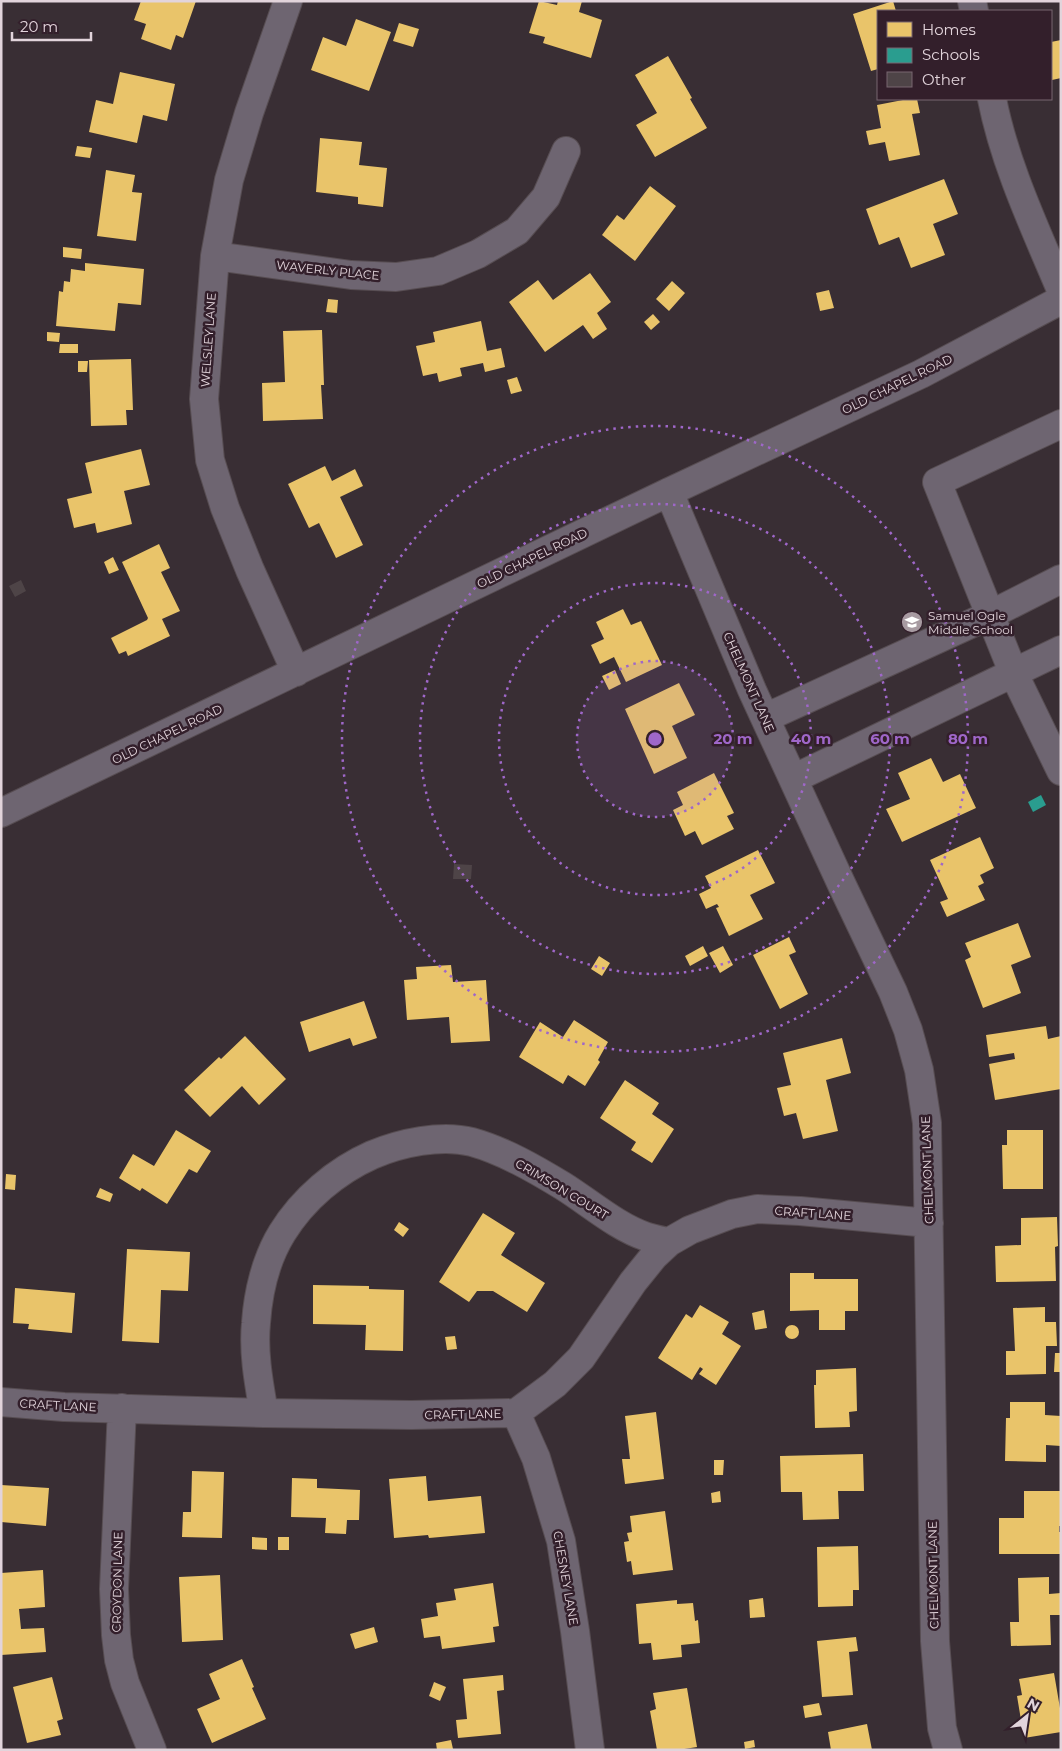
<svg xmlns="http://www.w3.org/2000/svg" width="1062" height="1751" font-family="Montserrat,sans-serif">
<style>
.homes{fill:#e9c46a}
.schools{fill:#2a9d8f}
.building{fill:#4e4447}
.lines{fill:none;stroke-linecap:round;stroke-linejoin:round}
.minor-casing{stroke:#574d52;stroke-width:30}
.minor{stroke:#6e6571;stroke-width:28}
.ring{fill:none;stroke:#9f67c9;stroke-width:2.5;stroke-dasharray:2.5 5}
.labels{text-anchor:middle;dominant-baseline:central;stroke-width:5;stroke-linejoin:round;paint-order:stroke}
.street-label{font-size:12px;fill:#e2d4db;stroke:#331f2b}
.poi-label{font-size:12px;fill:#e2d4db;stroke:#331f2b;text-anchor:start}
.centre{fill:#9f67c9;stroke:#331f2b;stroke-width:2.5}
.ring-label{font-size:15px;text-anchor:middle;font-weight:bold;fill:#9f67c9;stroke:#331f2b;stroke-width:5;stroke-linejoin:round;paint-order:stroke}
</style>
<rect width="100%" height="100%" fill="#392e34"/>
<path class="homes" d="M141,1H196L183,38L176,35L171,50L141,39L146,24L134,20Z
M539,1L557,5L558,1H582L579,12L602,20L591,58L543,43L545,37L529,33Z
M893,1L896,11H878V69L871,71L853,14Z
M356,19L391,32L369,91L311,70L323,37L346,46Z
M399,23L419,29L413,47L393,41Z
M1061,40V78L1052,80L1051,42Z
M668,56L692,98L690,99L707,128L655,157L636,125L657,113L635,75Z
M120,72L175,84L167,121L143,115L137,143L89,132L96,100L113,104Z
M908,99H917L920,113L912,114L920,155L889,161L885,142L869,145L866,131L881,128L877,105Z
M320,138L362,142L359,165L387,168L383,207L358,204V197L316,192Z
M77,146L92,148L90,158L75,156Z
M106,170L135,175L132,192L142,193L136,241L97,236Z
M944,179L958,214L933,224L945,255L911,268L899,237L879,245L866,209Z
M650,186L676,206L635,261L602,235L617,215L624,220Z
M63,247L82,249L81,259L63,257Z
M85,263L144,269L141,305L118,303L115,331L56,326L59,291L63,292L64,281L70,282L71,269L85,271Z
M590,273L611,302L597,313L607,329L593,339L583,325L545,352L509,302L538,280L553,300Z
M672,281L685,293L669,311L656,299Z
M829,290L834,308L820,311L816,293Z
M328,299L338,300L337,313L326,312Z
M653,314L660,322L651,330L644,322Z
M481,321L487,351L501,348L505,367L485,372L483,363L460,368L462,376L439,382L437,373L423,376L416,346L435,342L433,332Z
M322,330L324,385H321L323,419L263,421L262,383L285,382L283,331Z
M47,332L60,333L59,342L47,341Z
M60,344H78V353H59Z
M131,359L133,410H126L127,425L91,426L89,360Z
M78,361H88L87,372H78Z
M517,377L522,391L511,394L507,380Z
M141,449L150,485L124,491L132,524L97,533L95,523L74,528L67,499L92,493L85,463Z
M325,466L332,481L355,469L363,486L340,497L363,545L336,558L319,523L309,528L288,484Z
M159,544L170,568L161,572L180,611L162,619L170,636L128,656L126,651L119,654L111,638L147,620L148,618L122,562Z
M113,557L119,570L109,574L104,562Z
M623,609L631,625L641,621L662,665L626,682L614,657L600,664L591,645L604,639L596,622Z
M615,670L621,684L609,690L602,676Z
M679,683L695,715L672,726L687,758L654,774L625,709Z
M931,758L943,782L960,774L976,808L902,842L886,809L910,799L898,773Z
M714,773L734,813L727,816L734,829L702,845L695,831L685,836L673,810L683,805L677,792Z
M980,837L994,868L980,875L984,883L978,886L985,900L947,917L940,902L948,899L930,860Z
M758,850L775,883L750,895L763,919L729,936L716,908L719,907L717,904L706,909L699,894L711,888L705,876Z
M1018,923L1031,957L1011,965L1021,993L983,1008L965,960L971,957L965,943Z
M789,937L796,952L789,955L808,994L780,1009L753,955Z
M703,946L708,956L690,966L685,956Z
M723,946L733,965L720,973L709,953Z
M599,956L610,963L602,976L591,969Z
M451,965L453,982L486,980L490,1041L451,1043L449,1017L407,1020L404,980L417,979L416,967Z
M364,1001L377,1038L353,1046L350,1038L309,1052L300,1022Z
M574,1020L608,1042L598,1060L600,1062L585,1086L568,1075L563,1084L519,1057L540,1022L563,1037Z
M1046,1026L1048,1039L1061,1036V1089L995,1100L989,1064L1015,1059L1014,1053L989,1057L986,1035Z
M245,1036L286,1079L259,1105L242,1086L210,1117L184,1090L219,1057L221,1059Z
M842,1038L851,1073L826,1080L838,1131L803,1139L796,1113L784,1116L777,1088L791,1085L783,1053Z
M625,1080L659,1103L652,1114L674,1129L652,1163L631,1150L636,1142L600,1118Z
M176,1130L211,1151L197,1173L189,1169L167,1204L142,1188L140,1191L119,1178L133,1154L154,1166Z
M1007,1130H1043V1189H1003L1002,1145H1007Z
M6,1174L16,1175L15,1190L5,1189Z
M100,1188L113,1194L110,1202L96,1197Z
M483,1213L515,1233L501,1255L545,1283L527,1312L493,1291H477L469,1302L439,1282Z
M1057,1217L1058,1246L1055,1247L1056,1281L996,1282L995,1246L1021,1245V1218Z
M399,1222L409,1229L403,1237L394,1230Z
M127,1249L190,1252L188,1291L161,1290L159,1343L122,1341Z
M790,1273H814V1279H858V1311H845V1330H819V1310L790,1311Z
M313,1285L369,1286V1289L404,1290L403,1351L365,1350L366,1325L313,1324Z
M15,1288L75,1293L72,1333L28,1329L29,1324L13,1323Z
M700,1305L729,1322L722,1334L741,1346L716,1385L699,1374L703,1369L700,1367L692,1380L658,1358L686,1314L692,1318Z
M1045,1307V1322H1056L1057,1346H1046V1374L1006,1375V1351H1015L1013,1308Z
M764,1310L767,1328L755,1330L752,1313Z
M785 1332a7 7 0 1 1 14 0a7 7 0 1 1-14 0Z
M455,1336L457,1349L447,1350L445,1337Z
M1055,1353H1061V1372H1054Z
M856,1368L857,1411L849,1412L850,1427L815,1428L814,1385H816V1370Z
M1010,1402H1045V1415L1061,1416V1446L1046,1445V1462L1005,1461L1006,1418H1010Z
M656,1412L664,1479L625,1484L622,1459H630L625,1416Z
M863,1454L864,1491H838L839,1519L803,1520L802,1492H781L780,1456Z
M714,1460H724L723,1475H714Z
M192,1471L224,1472L222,1538L182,1537L183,1512H191Z
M426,1476L428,1501L481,1496L485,1533L429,1538L428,1535L394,1538L389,1479Z
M292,1478L317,1479V1488L360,1490L359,1520H347L346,1534L325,1533L326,1518L291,1517Z
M1,1485L49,1488L46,1526L1,1522Z
M720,1491L721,1502L712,1503L711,1493Z
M1024,1491H1060L1061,1526H1059V1532H1061V1554H999V1518H1024Z
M665,1511L673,1570L633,1575L631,1561L627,1562L624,1542L629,1541L627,1533L632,1532L630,1516Z
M252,1537L267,1538V1550L252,1549Z
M278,1537H289V1550H278Z
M858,1546L859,1590H853V1606L818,1607L817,1547Z
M43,1570L45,1607L19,1609L21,1629L44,1628L46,1652L1,1655V1573Z
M220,1575L223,1640L182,1642L179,1577Z
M1049,1577V1594L1061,1593V1615H1050L1051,1645L1011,1646L1010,1622H1019L1018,1578Z
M493,1583L499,1626L493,1627L495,1642L442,1649L440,1636L424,1638L421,1619L438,1616L436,1603L456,1600L454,1589Z
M763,1598L765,1617L750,1618L749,1600Z
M677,1600V1604L693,1603L695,1621L698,1620L700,1643L681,1645L682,1657L653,1660L651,1643L639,1644L636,1604Z
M374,1627L378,1642L355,1649L350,1634Z
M856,1637L858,1651L849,1652L853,1695L822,1697L817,1641Z
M242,1659L254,1687L252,1688L266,1719L212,1743L197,1709L220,1699L209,1674Z
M1054,1673L1061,1714V1732L1024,1738L1017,1696L1022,1695L1019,1679Z
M503,1675L504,1690L497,1691L501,1734L458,1738L456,1720L467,1719L463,1679Z
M52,1677L63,1719L57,1721L61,1735L27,1743L13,1687Z
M434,1682L446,1687L440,1701L429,1696Z
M687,1688L697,1747L678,1750H657L650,1711L656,1709L653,1693Z
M819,1703L822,1715L805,1718L803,1706Z
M867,1724L872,1750H831L828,1732Z
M451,1740L453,1749L437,1750L436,1743Z
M754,1740L755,1747L745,1749L744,1742Z"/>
<path class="schools" d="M1041,795L1046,805L1033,812L1028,802Z"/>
<path class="building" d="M21,580L26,591L15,597L9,586Z
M454,864L472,865L471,879H453Z"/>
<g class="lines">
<g class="minor-casing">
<path id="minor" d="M288,1L249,113L229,180L215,256L204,399L210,460L225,508L250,570L296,672
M972,1L974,11
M992,99C1005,165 1035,228 1061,290
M215,256L351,275L396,277L438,271L478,254L517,231L546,197L566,151
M1061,424L937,482L1013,672L1061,771
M669,492L752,690L841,883L893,992L908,1030L919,1070L927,1123L935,1641L942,1728L948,1750
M765,718L990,615L1061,579
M793,779L1061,650
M1,813L669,492L921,374L1061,300
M1,1402L64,1407L264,1413L411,1415L516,1413L555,1384L581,1358L633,1282L654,1256L669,1242L690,1230L732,1214L757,1209L800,1211L929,1223
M122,1408L114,1589L116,1635L119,1660L125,1683L152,1750
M264,1413C259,1384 253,1353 256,1323C258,1293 266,1259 282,1233C303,1199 336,1171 372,1155C400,1143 441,1134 472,1142C504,1151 535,1169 563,1186C590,1203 617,1227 647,1237C654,1239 662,1241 669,1242
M516,1413L536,1458L561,1541L575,1631L590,1750"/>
</g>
<use href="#minor" class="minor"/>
</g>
<circle cx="655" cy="739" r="78" fill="#9f67c9" fill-opacity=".12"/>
<g class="ring">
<circle cx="655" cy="739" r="78"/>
<circle cx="655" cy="739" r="156"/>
<circle cx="655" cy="739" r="235"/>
<circle cx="655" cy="739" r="313"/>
</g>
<defs>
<g id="school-disc" transform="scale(1.125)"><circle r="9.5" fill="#a79aa1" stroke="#331f2b"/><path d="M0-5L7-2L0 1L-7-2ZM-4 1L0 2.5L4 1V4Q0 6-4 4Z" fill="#fff"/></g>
</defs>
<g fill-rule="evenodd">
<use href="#school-disc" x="912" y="622"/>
</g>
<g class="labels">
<g class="street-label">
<text transform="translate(328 270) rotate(6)">WAVERLY PLACE</text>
<text transform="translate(208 340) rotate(-86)">WELSLEY LANE</text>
<text transform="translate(897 384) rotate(-26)">OLD CHAPEL ROAD</text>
<text transform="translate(532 558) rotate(-26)">OLD CHAPEL ROAD</text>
<text transform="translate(749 682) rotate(66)">CHELMONT LANE</text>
<text transform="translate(167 734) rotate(-26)">OLD CHAPEL ROAD</text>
<text transform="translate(927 1170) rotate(-92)">CHELMONT LANE</text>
<text transform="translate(562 1189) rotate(31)">CRIMSON COURT</text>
<text transform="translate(813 1213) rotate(4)">CRAFT LANE</text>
<text transform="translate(58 1405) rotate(3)">CRAFT LANE</text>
<text transform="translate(463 1414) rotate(-1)">CRAFT LANE</text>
<text transform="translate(933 1575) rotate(-91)">CHELMONT LANE</text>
<text transform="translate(566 1578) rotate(80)">CHESNEY LANE</text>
<text transform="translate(117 1582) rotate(-89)">CROYDON LANE</text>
</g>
<g class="poi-label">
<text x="928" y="615">Samuel Ogle<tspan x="928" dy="14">Middle School</tspan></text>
</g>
</g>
<circle cx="655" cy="739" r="8" class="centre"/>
<g class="ring-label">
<text x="733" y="744">20 m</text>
<text x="811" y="744">40 m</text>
<text x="890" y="744">60 m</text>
<text x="968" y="744">80 m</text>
</g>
<rect width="1062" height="1751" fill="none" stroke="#e2d4db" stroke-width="5"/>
<rect x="877" y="10" width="175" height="90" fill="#331f2b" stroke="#796771"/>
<rect x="887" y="22" width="25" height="15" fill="#e9c46a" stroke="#796771"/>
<text x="922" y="35" font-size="15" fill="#e2d4db">Homes</text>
<rect x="887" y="48" width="25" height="15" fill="#2a9d8f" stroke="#796771"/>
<text x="922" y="60" font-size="15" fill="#e2d4db">Schools</text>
<rect x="887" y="72" width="25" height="15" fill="#4e4447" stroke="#796771"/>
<text x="922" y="85" font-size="15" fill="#e2d4db">Other</text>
<g transform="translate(1027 1716) rotate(30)" stroke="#331f2b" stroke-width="4" paint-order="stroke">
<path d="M0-4L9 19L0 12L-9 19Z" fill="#e2d4db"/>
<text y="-8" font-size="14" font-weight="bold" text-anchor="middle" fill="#e2d4db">N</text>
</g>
<path d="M12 32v8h79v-8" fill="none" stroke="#e2d4db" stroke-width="2.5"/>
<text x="20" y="32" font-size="15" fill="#e2d4db" stroke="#331f2b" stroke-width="4" paint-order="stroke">20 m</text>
</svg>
